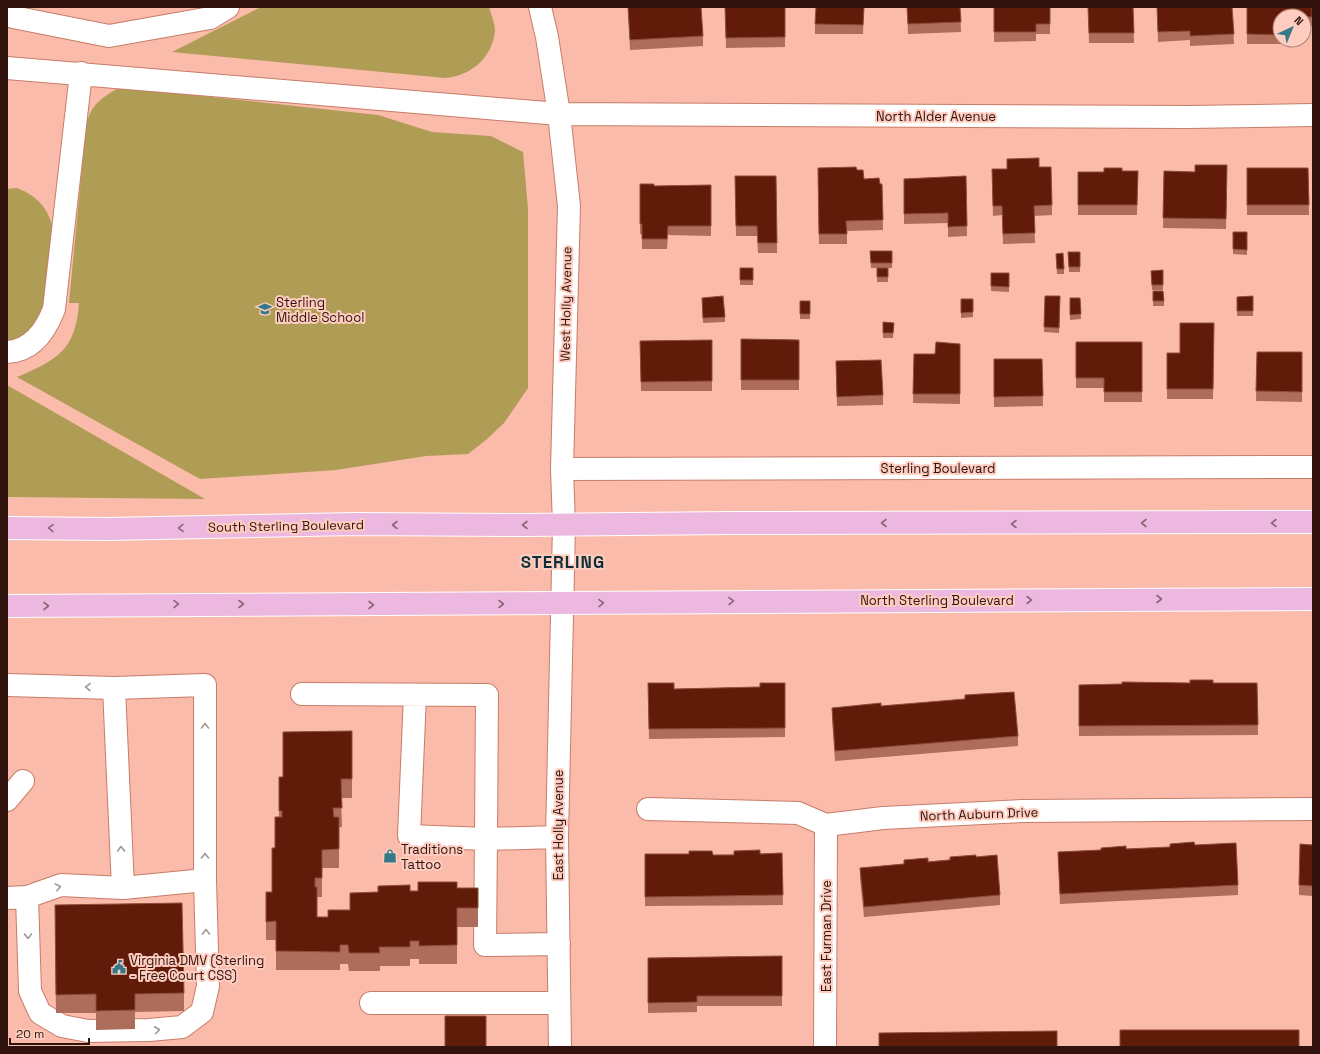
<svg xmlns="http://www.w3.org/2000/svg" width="1320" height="1054" font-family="'Space Grotesk',sans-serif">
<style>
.green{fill:#af9c55}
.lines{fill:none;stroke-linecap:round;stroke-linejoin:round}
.minor-casing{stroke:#c77c69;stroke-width:24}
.major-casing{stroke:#fff;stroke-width:24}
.minor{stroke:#fff;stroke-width:22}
.major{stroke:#ecb8e0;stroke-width:22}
.wall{fill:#ae6c5a}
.building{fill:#611c09;stroke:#8f4c39}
.oneway{stroke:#8e6676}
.oneway2{stroke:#a29592}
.labels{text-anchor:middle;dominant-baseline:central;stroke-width:4;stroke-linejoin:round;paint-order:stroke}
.street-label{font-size:13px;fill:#30130c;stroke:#fecdc0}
.poi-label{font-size:13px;fill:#30130c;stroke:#fecdc0;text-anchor:start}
.district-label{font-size:17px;font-weight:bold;letter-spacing:1px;fill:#0e2f36;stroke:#fecdc0}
</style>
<rect width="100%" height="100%" fill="#fbbbaa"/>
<path class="green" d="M261,7H489C491,14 495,24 495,31C492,58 471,76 445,78L172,52Z
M117,89H137L378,115L432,132L491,136L523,152L528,209V388L504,423L486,440L468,454L426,456L336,470L200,479L17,377C57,360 76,350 79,303H69L86,126C90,107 100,98 117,89Z
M17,188C35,195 47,206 52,225L46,306L29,335L7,344V189Z
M7,385L205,499L7,497Z"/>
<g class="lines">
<g class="minor-casing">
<path id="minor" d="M540,7L547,37L559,114L569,206L562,469L564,525L557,837L560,1047
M13,17L109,36L210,18L228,7
M7,68L559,114L1188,117L1313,115
M7,352C32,351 46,330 54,309L81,73
M562,469L1313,467
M7,685L114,688L205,685V880L123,888L61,885L27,897L7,898
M114,688L123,888
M302,694L487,695L486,839L557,837
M415,695L409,836L486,839L485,945L559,944
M7,800L23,781
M648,809L798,813L826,825L883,818L1022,811L1313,809
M27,897L30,991L40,1013L62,1026L88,1031L149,1030L182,1027L202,1012L208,986L205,880
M371,1003H559
M825,1047L826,825"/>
</g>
<g class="major-casing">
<path id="major" d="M7,528L109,529L356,524L526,525L732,523L1313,522
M7,606L1313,599"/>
</g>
<use href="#minor" class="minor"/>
<use href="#major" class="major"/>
</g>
<path class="wall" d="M628,7L703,36V46L630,50Z
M725,7H785V47L726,48Z
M864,7L863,34H815V24Z
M907,7H960L961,32L908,34Z
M994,7H1050V34H1036V41L994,42Z
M1088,7H1133L1134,43H1089Z
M1157,7H1232L1234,44L1190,46V40L1158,42Z
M1247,7H1312V26L1304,27V16H1280V40H1285V44H1247Z
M1007,159L1039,167L1052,205V215L1034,216L1035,243L1003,244L1002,215L993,216L992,169H1007Z
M1227,165L1226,229L1163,228L1164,171L1195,172Z
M1247,168H1308L1309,215H1247Z
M857,170L864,179L880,184H882L883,230L847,231V244H819L818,178Z
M1122,171H1138L1137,215H1078V172H1104Z
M735,176H776L777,253H758L757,236H736Z
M966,176L967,236L948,237V223L904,224V179Z
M640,184L654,186L711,185V236L668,235L667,249H642V234H640Z
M1233,232H1247V255L1233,254Z
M870,251H892V268H877H888V282H877V268H871Z
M1068,252H1080V272H1069Z
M1056,254L1064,269V274H1057Z
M740,268H753V285H740Z
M1163,270V290H1152L1151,271Z
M991,273H1009V292L991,291Z
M1153,291L1164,301V306H1153Z
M1045,296H1060L1059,333L1044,332Z
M1253,296V316H1237V297Z
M1070,298H1080L1081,319L1070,320Z
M961,299H973V317L961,318Z
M800,301H810V319H800Z
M702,303L725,317V322L703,323Z
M883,322L894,323L893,338H883Z
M1214,323L1213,399H1167V353H1180Z
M741,339L799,340V390H741Z
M712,340V391H641L640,341Z
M1076,342H1142V402H1104V388H1076Z
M960,344V404L913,403L914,354H935Z
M1257,352H1302V402L1256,401Z
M994,359H1042L1043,406L994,407Z
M836,361L883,395V405L837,406Z
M648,683L674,689L760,687L785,683V737L649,739Z
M1190,683H1257L1258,735L1079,736V685Z
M881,706L1018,736V746L835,761L832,718V708Z
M352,731V798H341L342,827H339V868H322V897H317V917H328V910H350L378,892L410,891H418L457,888H478V927H457V964H419V959H410V966H380V971H349L348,964H340V970H276V940H266V892H272L279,817V777H283Z
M1170,844L1195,845L1238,885V895L1060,904L1058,852L1101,850L1170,847Z
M1313,845V896L1299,895V885Z
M782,853L783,905L645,906V854L713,855Z
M976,857L1000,895V905L864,917L860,878V868Z
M55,923L184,993V1011L135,1012V1029L96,1030V1013H56Z
M782,956V1006H697V1012L648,1013V958Z"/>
<path class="building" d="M628,7H701L703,36L630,40Z
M725,7H785V37L726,38Z
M816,7H864L863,25L815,24Z
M907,7H960L961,22L908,24Z
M994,7H1050V24H1036V32H994Z
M1088,7H1133L1134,33H1089Z
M1157,7H1232L1234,34L1190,36V31L1158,32Z
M1247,7H1312V17L1280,16V35L1247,34Z
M1039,158V167H1051L1052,205L1034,206L1035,233L1003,234L1002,206H993L992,169H1007V159Z
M1195,165H1227L1226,219L1163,218L1164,171L1195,172Z
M856,167L857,170H863L864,179L879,178L880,184H882L883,220L846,221L847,234H819L818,168Z
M1104,168H1122V171H1138L1137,205H1078V172H1104Z
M1247,168H1308L1309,205H1247Z
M735,176H776L777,243H758L757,226H736Z
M966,176L967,226L948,227V213L904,214V179Z
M640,184H654V186L711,185V226H668L667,239H642V224H640Z
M1233,232H1247V250L1233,249Z
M870,251H892V263H871Z
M1068,252H1080V267H1069Z
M1063,253L1064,269H1057L1056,254Z
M740,268H753V280H740Z
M877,268H888V277H877Z
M1163,270V285H1152L1151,271Z
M991,273H1009V287L991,286Z
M1153,291H1163L1164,301H1153Z
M723,296L725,317L703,318L702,298Z
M1045,296H1060L1059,328L1044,327Z
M1253,296V311H1237V297Z
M1070,298H1080L1081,314L1070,315Z
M961,299H973V312L961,313Z
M800,301H810V314H800Z
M883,322L894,323L893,333H883Z
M1180,323H1214L1213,389H1167V353H1180Z
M741,339L799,340V380H741Z
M712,340V381L641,382L640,341Z
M936,342L960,344V394H913L914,354H935Z
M1076,342H1142V392H1104V378H1076Z
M1257,352H1302V392L1256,391Z
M994,359H1042L1043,396L994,397Z
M881,360L883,395L837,397L836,361Z
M1190,680H1213V683H1257L1258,725L1079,726V685L1122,684V682L1190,683Z
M648,683H674V689L760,687V683H785V728L649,729Z
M1014,692L1018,736L835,751L832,708L881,703V706L965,699V695Z
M352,731V779H341L342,808H333L334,817H339V849L322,850V878H315V887H317V917H328V910H350V893L378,892V886L410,885V891H418V882H457V888H478V908H457V945L419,946V941H410V947H379L380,953H349L348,945H340V952L276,951V921L266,922V892H272V848H275V817H282V811H279V777H283V732Z
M1194,842L1195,845L1236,843L1238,885L1060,894L1058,852L1101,850V848L1126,846V849L1170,847V844Z
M1300,844L1313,845V886L1299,885Z
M760,850V854L782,853L783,895L645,897V854H689V851H712L713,855H734V851Z
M976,855V857L997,855L1000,895L864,907L860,868L904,864V860L928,858V862L950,860V857Z
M182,903L184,993L135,994V1010L96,1011V994L56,995L55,905Z
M782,956V996H697V1002L648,1003V958Z
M445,1016H486V1047H445Z
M1120,1030H1299V1047H1120Z
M1057,1031V1047H879V1033Z"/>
<defs><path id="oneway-chevron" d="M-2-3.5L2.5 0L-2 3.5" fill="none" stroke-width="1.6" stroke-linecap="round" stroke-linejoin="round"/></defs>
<g class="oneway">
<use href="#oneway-chevron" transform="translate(884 523) rotate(-180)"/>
<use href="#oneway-chevron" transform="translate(1144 523) rotate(180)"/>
<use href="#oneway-chevron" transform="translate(1274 523) rotate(180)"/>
<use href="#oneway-chevron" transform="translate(1014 524) rotate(180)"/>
<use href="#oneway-chevron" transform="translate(395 525) rotate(-180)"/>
<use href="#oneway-chevron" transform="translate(525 525) rotate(180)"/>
<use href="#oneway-chevron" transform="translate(51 528) rotate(-179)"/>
<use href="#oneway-chevron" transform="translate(181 528) rotate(179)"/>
<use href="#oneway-chevron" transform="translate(1159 599)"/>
<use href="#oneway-chevron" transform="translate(1029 600)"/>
<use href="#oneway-chevron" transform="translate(731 601) rotate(-1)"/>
<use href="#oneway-chevron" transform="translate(601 603) rotate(-1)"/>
<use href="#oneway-chevron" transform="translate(176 604) rotate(-1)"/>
<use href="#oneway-chevron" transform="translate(241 604)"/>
<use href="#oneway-chevron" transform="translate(501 604)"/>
<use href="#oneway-chevron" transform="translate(371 605)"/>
<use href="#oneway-chevron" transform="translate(46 606)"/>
</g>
<g class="oneway2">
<use href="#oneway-chevron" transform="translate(88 687) rotate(-178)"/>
<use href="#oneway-chevron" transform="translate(205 726) rotate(-90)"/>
<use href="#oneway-chevron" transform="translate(121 849) rotate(-92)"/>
<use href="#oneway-chevron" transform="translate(205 856) rotate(-90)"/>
<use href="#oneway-chevron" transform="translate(58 887) rotate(-14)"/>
<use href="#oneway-chevron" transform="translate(206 932) rotate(-91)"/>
<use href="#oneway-chevron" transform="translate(28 936) rotate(88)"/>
<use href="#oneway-chevron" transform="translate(157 1030) rotate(-7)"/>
</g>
<defs>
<g id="school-bare" transform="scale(1.08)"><path d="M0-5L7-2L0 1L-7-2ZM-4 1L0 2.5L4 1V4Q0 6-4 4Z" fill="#357989" stroke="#fecdc0" stroke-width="2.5" paint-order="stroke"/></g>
<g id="shop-bare" transform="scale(1.08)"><path d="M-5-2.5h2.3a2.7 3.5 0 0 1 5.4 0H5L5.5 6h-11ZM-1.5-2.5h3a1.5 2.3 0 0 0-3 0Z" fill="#357989" stroke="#fecdc0" stroke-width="2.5" paint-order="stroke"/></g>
<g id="civic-bare" transform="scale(1.08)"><path d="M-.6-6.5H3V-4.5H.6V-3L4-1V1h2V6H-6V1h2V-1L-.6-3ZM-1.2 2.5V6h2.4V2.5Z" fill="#357989" stroke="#fecdc0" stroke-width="2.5" paint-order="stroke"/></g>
</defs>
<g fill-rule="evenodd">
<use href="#school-bare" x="265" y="309"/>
<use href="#shop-bare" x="390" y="856"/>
<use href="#civic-bare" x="119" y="967"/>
</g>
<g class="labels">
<g class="street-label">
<text x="936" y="116">North Alder Avenue</text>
<text transform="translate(566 304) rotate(-89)">West Holly Avenue</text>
<text x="938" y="468">Sterling Boulevard</text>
<text transform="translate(286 526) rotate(-1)">South Sterling Boulevard</text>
<text x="937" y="600">North Sterling Boulevard</text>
<text transform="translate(979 814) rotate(-2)">North Auburn Drive</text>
<text transform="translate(558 825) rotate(-90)">East Holly Avenue</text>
<text transform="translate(826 936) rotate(-90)">East Furman Drive</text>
</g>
<g class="poi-label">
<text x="276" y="302">Sterling<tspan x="276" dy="15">Middle School</tspan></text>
<text x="401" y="849">Traditions<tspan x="401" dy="15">Tattoo</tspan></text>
<text x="130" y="960">Virginia DMV (Sterling<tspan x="130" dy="15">- Free Court CSS)</tspan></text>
</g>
<g class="district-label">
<text x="563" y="562">STERLING</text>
</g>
</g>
<rect width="1320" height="1054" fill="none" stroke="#30130c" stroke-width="16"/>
<g transform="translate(1292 28) rotate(44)"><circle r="19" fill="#fecdc0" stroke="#ac8378"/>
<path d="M0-3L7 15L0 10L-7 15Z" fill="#357989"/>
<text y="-6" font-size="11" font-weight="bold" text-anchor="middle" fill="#30130c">N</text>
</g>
<path d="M10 1038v6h79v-6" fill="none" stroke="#30130c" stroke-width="2"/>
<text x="16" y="1038" font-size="12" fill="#30130c" stroke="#fecdc0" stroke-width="3" paint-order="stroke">20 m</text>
</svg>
